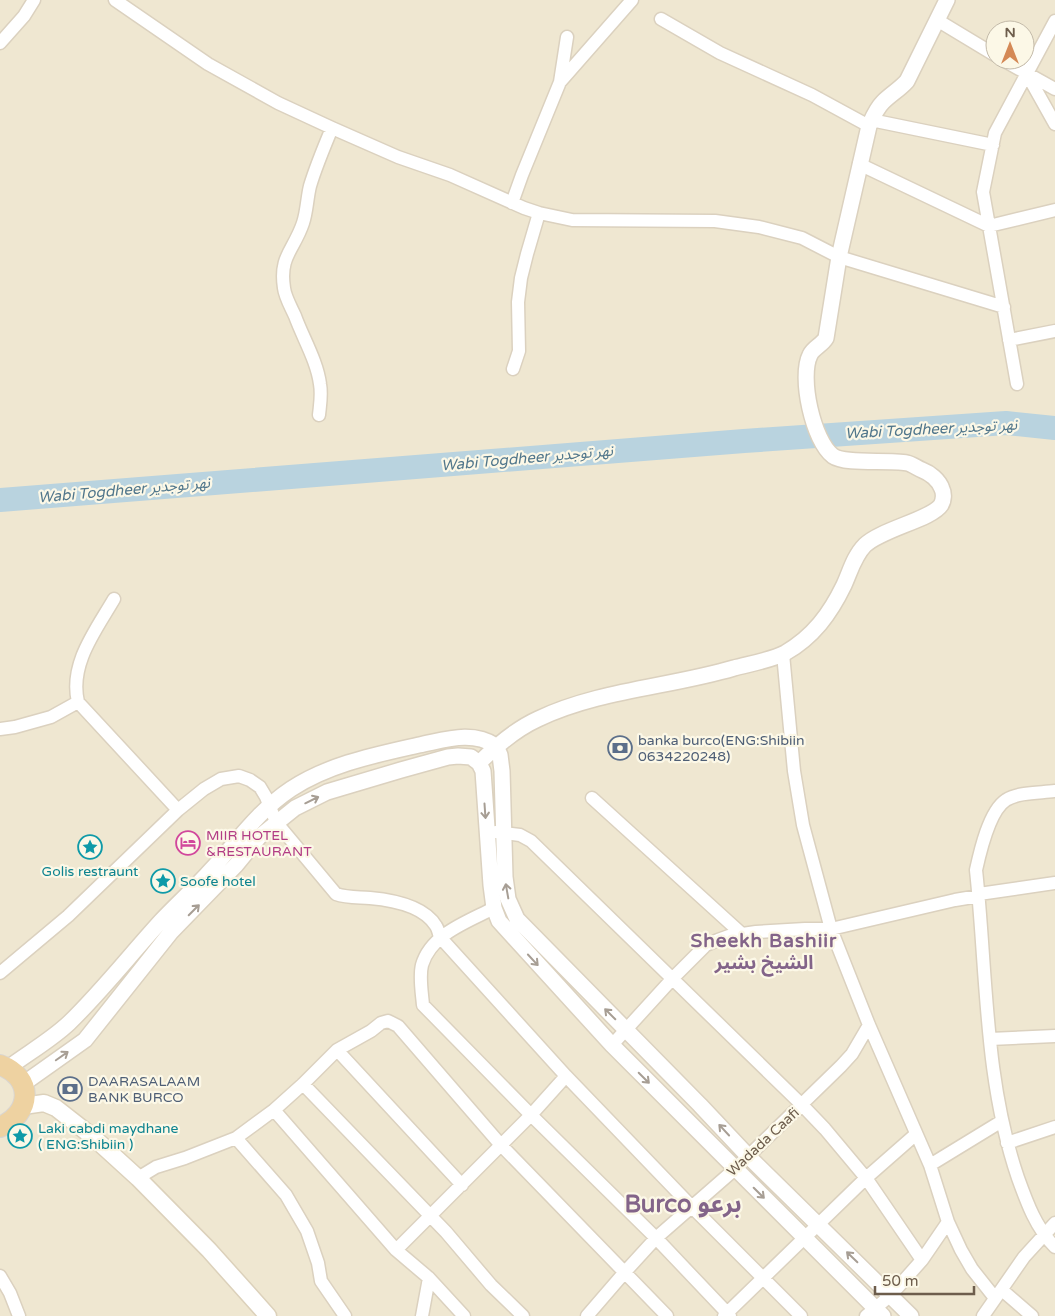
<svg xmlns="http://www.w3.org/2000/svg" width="1055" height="1316" font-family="'Varela Round','Noto Sans Arabic',sans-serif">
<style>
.residential{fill:#efe7d1;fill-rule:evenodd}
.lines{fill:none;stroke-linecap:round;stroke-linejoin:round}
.river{stroke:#b9d3df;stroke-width:24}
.minor-casing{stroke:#dbd1bf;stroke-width:15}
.tertiary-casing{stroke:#dbd1bf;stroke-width:18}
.secondary-casing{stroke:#dcd1bb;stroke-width:19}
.trunk-casing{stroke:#d9d5d0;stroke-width:22}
.minor{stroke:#fff;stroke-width:12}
.tertiary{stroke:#fff;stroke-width:15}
.secondary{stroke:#fff;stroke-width:16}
.trunk{stroke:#eed2a1;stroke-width:20}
.oneway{stroke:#a79e94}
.labels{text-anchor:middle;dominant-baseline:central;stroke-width:4.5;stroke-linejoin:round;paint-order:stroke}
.service-label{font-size:14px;fill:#4e5e75;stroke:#fcf8e7;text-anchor:start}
.hotel-label{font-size:14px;fill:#b23c85;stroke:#fcf8e7;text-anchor:start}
.culture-label{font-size:14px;fill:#0d838f;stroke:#fcf8e7;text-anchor:start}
.street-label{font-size:14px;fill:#6d5d4c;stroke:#fcf8e7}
.water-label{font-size:15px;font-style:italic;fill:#50768b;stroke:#fcf8e7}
.district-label{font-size:19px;font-weight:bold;letter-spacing:1px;fill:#836489;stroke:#fcf8e7}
.town-label{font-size:24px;font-weight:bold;fill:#836489;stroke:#fcf8e7}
</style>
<rect width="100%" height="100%" fill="#f8f4e2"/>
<path class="residential" d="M0,0H1055V1316H0ZM995,30H1025V60H995Z"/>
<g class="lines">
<path class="river" d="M0,500L744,441L1006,423L1055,428"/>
<g class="minor-casing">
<path id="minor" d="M115,0L208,64L278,103L332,128L398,157L450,175L524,208L539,213L572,220L715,221L759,227L802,238L839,257L1004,307
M661,19L720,53L812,95L869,126
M937,20L995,55
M0,43L24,16L34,0
M1003,60L1055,89
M1027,74L1055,124
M560,82L632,0
M871,120L993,145
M859,164L989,226L1055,210
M512,203L522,175L560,82L567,37
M1009,340L1055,331
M513,369L519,351L518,302L521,278L527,254L539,213
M1017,384L983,192L995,133L1055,21
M319,415C320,405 322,395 320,384C317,361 303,338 295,316C291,307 285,297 284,288C279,256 294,250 303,223C307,211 307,198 310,186C316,166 324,147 332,128
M114,599C96,630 69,664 78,702L178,810
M783,654L794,771L803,825L831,929L869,1025L930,1165L948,1222L961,1250L972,1269L995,1298
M0,729L15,727L51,717L78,702
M1055,791C1040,793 1019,792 1006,800C989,811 980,852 976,870C987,973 984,1079 1018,1178C1027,1203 1036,1228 1055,1247
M592,798L743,935
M496,832L520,835L531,841L802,1105L825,1129L866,1178L922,1260L948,1222
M979,894L1055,883
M494,908C467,922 431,934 422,965C419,977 422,993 423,1005L531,1115L656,1238L730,1316
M0,973L68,916L178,810L204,789L221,779L239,776L250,780L260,787L266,797L276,822L336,894C347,898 359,897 370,898C392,900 424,906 436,926C438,929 439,934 440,937L566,1076L692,1207L801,1316
M990,1039L1055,1036
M612,1045L673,978L706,945L718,940L729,936L756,932L805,929H831L955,900L979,896
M337,1050L462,1185
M303,1084L446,1232L491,1285L523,1316
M274,1110L396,1250L429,1278L464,1316
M236,1138L286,1195L307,1231L318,1263L321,1281L345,1316
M1007,1143L1055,1127
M930,1165L1002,1121
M138,1178L156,1167L185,1158L236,1138L274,1110L303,1084L337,1050L371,1031L381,1023L388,1021L398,1026L500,1144L667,1316
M396,1250L531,1115L566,1076
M0,1276L10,1293L19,1316
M1002,1290L1032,1316
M422,1316L429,1278
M587,1316L624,1273L656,1238L735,1169L841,1066L852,1054L869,1025
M724,1316L866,1178L915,1135
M866,1316L891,1295L922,1260
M983,1316L1024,1257L1055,1223"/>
</g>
<g class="tertiary-casing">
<path id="tertiary" d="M479,763C496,746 516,729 538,719C599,690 670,687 734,668C749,664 772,660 785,653C813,637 830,614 844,585C850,572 854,556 865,545C882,529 932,519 941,505C944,500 944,493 942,489C939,480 930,473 922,470C917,468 912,464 907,463C889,459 846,465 833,456C813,441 799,377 810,355C813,348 822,345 826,338L839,257L869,126C873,117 876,109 883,102C891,94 900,89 907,81L947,0
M8,1068C28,1053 51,1040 69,1023C102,991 130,955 161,921C177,904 195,888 211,870C237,842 258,811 291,789C329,764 375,755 419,745C445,740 472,730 496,746L500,755L502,771L505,877L508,899L517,919L700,1105L748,1156L911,1316
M23,1084L85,1040L171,932L236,865L259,837L295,808L327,792L401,770L448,757L458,756L471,757L479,763L483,771L491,885L494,908L499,921L612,1045L883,1316"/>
</g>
<g class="secondary-casing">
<path id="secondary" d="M23,1106L44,1103L56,1108L93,1137L138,1178L209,1250L268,1316"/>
</g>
<g class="trunk-casing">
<path id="trunk" d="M0,1065C34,1077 32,1114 0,1127"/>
</g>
<use href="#minor" class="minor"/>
<use href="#tertiary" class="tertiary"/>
<use href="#secondary" class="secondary"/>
<use href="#trunk" class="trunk"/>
</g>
<defs><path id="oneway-shaft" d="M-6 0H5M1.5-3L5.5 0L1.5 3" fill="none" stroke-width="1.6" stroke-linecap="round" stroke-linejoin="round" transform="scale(1.25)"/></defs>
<g class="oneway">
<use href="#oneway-shaft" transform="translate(312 800) rotate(-26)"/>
<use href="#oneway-shaft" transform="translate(485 811) rotate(86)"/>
<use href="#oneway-shaft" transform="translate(507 891) rotate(-100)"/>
<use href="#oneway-shaft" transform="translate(194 910) rotate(-45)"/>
<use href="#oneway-shaft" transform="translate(533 960) rotate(47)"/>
<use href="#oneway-shaft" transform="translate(610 1014) rotate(-135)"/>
<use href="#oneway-shaft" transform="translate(62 1056) rotate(-35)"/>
<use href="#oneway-shaft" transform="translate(644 1078) rotate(45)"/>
<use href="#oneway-shaft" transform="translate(724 1130) rotate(-133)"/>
<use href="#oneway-shaft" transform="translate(759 1193) rotate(45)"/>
<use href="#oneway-shaft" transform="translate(852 1257) rotate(-136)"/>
</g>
<defs>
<g id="bank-ring" transform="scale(1.25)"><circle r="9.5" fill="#fcf8e7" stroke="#5c6f8a" stroke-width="1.5"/><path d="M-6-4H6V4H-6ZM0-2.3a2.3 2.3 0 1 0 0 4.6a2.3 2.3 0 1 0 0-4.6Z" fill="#5c6f8a"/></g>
<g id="hotel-ring" transform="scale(1.25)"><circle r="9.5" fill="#fcf8e7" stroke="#d1479c" stroke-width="1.5"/><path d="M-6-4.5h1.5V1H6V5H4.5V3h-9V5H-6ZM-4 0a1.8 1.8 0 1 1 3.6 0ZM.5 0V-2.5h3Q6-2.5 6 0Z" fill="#d1479c"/></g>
<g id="sight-ring" transform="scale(1.25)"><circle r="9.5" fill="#fcf8e7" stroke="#0f9aa8" stroke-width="1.5"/><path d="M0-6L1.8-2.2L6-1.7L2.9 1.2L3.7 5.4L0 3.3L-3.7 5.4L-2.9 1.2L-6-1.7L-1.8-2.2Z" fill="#0f9aa8"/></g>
</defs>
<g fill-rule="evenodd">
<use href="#bank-ring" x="620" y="748"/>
<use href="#hotel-ring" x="188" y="843"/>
<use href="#sight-ring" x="90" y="847"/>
<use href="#sight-ring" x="163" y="881"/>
<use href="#bank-ring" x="70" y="1089"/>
<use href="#sight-ring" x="20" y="1136"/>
</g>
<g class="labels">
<g class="service-label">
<text x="638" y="740">banka burco(ENG:Shibiin<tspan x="638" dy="16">0634220248)</tspan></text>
<text x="88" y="1081">DAARASALAAM<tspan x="88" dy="16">BANK BURCO</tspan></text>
</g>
<g class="hotel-label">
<text x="206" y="835">MIIR HOTEL<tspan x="206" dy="16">&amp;RESTAURANT</tspan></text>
</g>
<g class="culture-label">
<text x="90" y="871" text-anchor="middle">Golis restraunt</text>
<text x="180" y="881">Soofe hotel</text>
<text x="38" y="1128">Laki cabdi maydhane<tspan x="38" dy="16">( ENG:Shibiin )</tspan></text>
</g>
<g class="street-label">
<text transform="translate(763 1142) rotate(-43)">Wadada Caafi</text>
</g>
<g class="water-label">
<text transform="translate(931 429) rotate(-3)">Wabi Togdheer نهر توجدير</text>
<text transform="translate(527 458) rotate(-5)">Wabi Togdheer نهر توجدير</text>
<text transform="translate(124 490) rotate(-5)">Wabi Togdheer نهر توجدير</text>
</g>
<g class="district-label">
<text x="764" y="941">Sheekh Bashiir<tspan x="764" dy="22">الشيخ بشير</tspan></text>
</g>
<g class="town-label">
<text x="683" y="1204">Burco برعو</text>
</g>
</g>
<g transform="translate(1010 45)"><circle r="24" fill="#fcf8e7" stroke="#c3baa9"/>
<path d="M0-4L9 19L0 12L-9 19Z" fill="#d48956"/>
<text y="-8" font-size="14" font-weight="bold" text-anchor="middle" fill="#6d5d4c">N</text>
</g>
<path d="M875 1286v8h99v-8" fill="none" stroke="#6d5d4c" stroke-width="2.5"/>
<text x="882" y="1286" font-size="15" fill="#6d5d4c" stroke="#fcf8e7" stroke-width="4" paint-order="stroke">50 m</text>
</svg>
